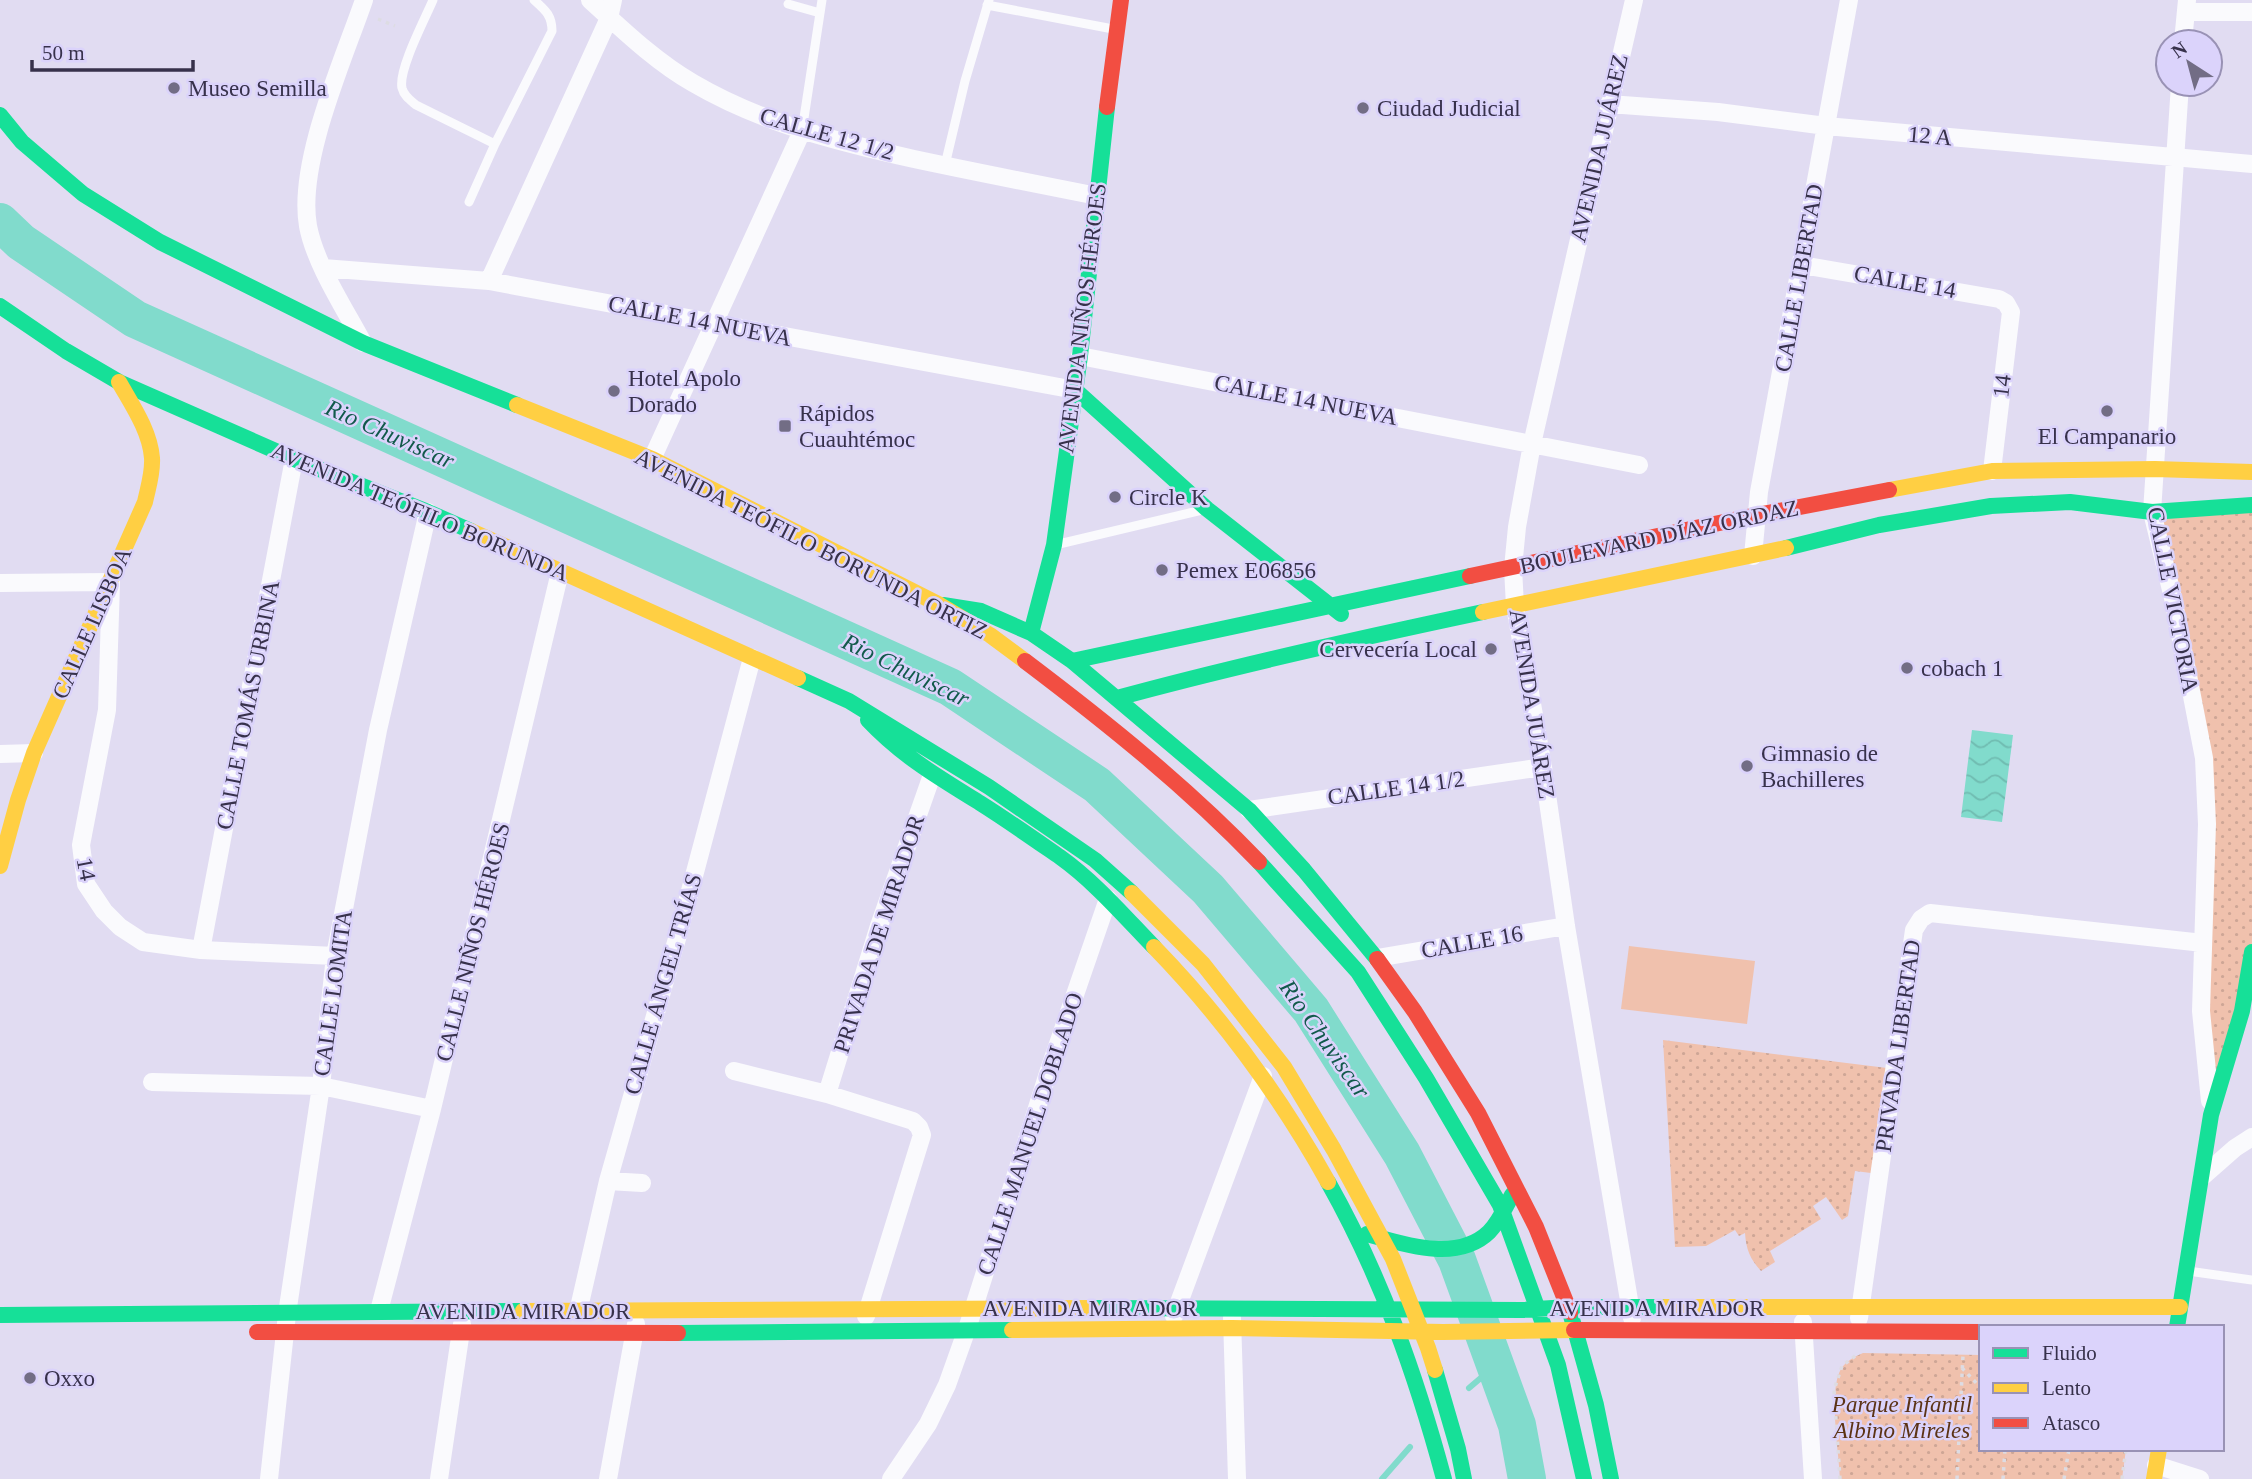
<svg xmlns="http://www.w3.org/2000/svg" width="2252" height="1479" font-family="'Times New Roman',serif">
<style>
.grass{fill:#f0c1ad}
.park{fill:url(#park-dots)}
.water{fill:url(#water-waves)}
.lines{fill:none;stroke-linecap:round;stroke-linejoin:round}
.stream{stroke:#81dbcc;stroke-width:6}
.river{stroke:#81dbcc;stroke-width:38}
.path{stroke:#dddce3;stroke-width:3.5;stroke-dasharray:3.5 5;stroke-linecap:butt}
.lane{stroke:#fafafd;stroke-width:9}
.street{stroke:#fafafd;stroke-width:18}
.fast{stroke:#16e098;stroke-width:16}
.slow{stroke:#ffcf43;stroke-width:16}
.jam{stroke:#f24e42;stroke-width:16}
.poi-dot{fill:#726d85;stroke:#dbd3fb;stroke-width:2.5}
.labels{text-anchor:middle;dominant-baseline:central;stroke-width:5;stroke-linejoin:round;paint-order:stroke}
.poi-label{font-size:23px;fill:#37314b;stroke:#dbd3fb;text-anchor:start}
.street-label{font-size:23px;fill:#37314b;stroke:#dbd3fb}
.park-label{font-size:23px;font-style:italic;fill:#5c3315;stroke:#dbd3fb}
.water-label{font-size:24px;font-style:italic;fill:#115a4b;stroke:#dbd3fb}
</style>
<defs>
<pattern id="park-dots" width="8" height="8" patternUnits="userSpaceOnUse" patternTransform="scale(1.75)"><rect width="8" height="8" fill="#f0c1ad"/><path d="M2 2h.1M6 6h.1" fill="none" stroke="#cea696" stroke-width="1.8" stroke-linecap="round"/></pattern>
<pattern id="water-waves" width="16" height="10" patternUnits="userSpaceOnUse" patternTransform="scale(1.75)"><rect width="16" height="10" fill="#81dbcc"/><path d="M0 5q4-4 8 0t8 0" fill="none" stroke="#70bcb1"/></pattern>
</defs>
<rect width="100%" height="100%" fill="#e1dcf2"/>
<path class="grass" d="M1629,946L1755,961L1747,1024L1621,1009Z"/>
<path class="park" d="M2252,505V952L2211,1115L2204,758L2152,513Z
M1663,1040L1887,1068L1871,1173L1855,1171L1848,1216L1842,1220L1826,1197L1813,1206L1821,1219L1770,1251L1775,1262L1761,1271C1750,1259 1746,1249 1745,1233L1739,1236L1735,1230L1706,1246L1675,1247Z
M1863,1353L1981,1355V1449H2126L2122,1479H1840C1839,1452 1828,1391 1841,1369C1846,1361 1854,1357 1863,1353Z"/>
<path class="water" d="M1972,730L2013,735L2002,822L1961,817Z"/>
<g class="lines">
<path class="stream" d="M1469,1388L1496,1365
M1382,1479L1410,1447"/>
<path class="river" d="M0,222L21,242L135,319L950,687L1097,785L1208,889L1311,1010L1402,1154L1457,1260L1517,1425L1527,1479"/>
<path class="path" d="M378,19L395,26
M1962,1368L1981,1388
M1840,1479L1834,1390L1842,1366L1855,1356
M1957,1479L1963,1355
M2003,1479L2005,1449
M2064,1479L2069,1449
M2122,1479L2126,1449"/>
<path class="lane" d="M433,0C425,19 398,70 402,88C404,96 410,100 416,105L495,144
M788,4L820,13
M987,5L1113,29
M802,131L822,0
M945,165L965,81L989,0
M469,202L495,144L552,31C552,15 545,10 534,0
M1059,544L1202,510
M2188,1271L2252,1280"/>
<path class="street" d="M590,0C623,30 655,61 693,83C761,123 838,142 914,159C975,172 1036,184 1097,196
M2186,12H2252
M2183,42L2187,0
M2180,84L2152,512L2173,598L2204,758L2207,824L2201,1011L2210,1101
M1609,104L1718,112L1826,126L2252,164
M1802,265L1999,299L2006,303L2011,312L1992,471
M323,268L489,281L1075,390
M489,281L609,18L613,0
M363,343C345,309 315,264 308,226C297,163 343,61 364,0
M1080,356L1639,465
M652,459L802,131
M1753,556L1759,492L1849,0
M0,583L111,582L107,710L81,845L86,884L104,911L120,927L143,942L201,950L335,956
M0,754L34,753
M1249,810L1543,767
M201,950L294,459
M1377,958L1566,926
M734,1071L827,1094L913,1121L919,1127L922,1135L866,1316
M152,1082L321,1086L432,1109
M827,1094L879,926L932,775
M2202,1177L2235,1148L2252,1137
M608,1181L642,1183
M379,1311L432,1109L560,572
M578,1312L608,1181L682,921L752,658
M1174,1316L1263,1076
M1232,1318L1237,1479
M1632,1318L1566,926L1543,767L1515,606L1513,568L1517,527L1532,444L1634,0
M1859,1318L1914,930L1921,919L1930,913L2203,943
M1803,1322L1813,1479
M2156,1465L2200,1479
M269,1479L287,1314L321,1086L335,956L378,730L428,512
M439,1479L462,1324
M608,1479L636,1324
M891,1479L928,1424L947,1385L967,1329L1049,1070L1108,899"/>
<path class="fast" d="M0,115L22,142L83,194L160,242L363,343L517,405
M0,306L66,351L119,382L294,459L428,512L471,531
M1075,390L1207,509L1341,614
M1786,548L1879,525L1991,506L2070,502L2152,512L2252,505
M943,605L981,611L1031,633L1072,661L1249,810L1304,870L1377,959
M1031,633L1054,545L1080,356L1107,107
M1072,661L1470,576
M798,678L849,701L989,787L1095,860L1132,893
M1117,698C1238,665 1360,638 1483,612
M868,720C902,756 938,777 980,803C1007,820 1034,839 1060,857C1095,882 1124,916 1154,947
M1259,862L1358,972L1426,1078L1500,1205L1558,1365L1584,1479
M1328,1182C1381,1276 1416,1375 1444,1479
M1367,1234C1403,1244 1457,1263 1489,1232C1499,1222 1505,1208 1512,1195
M1092,1308L1521,1310L1569,1307H1665
M1570,1312L1596,1405L1611,1479
M0,1315L523,1311
M2177,1327L2211,1115L2242,1011L2252,952
M678,1333L1012,1330
M1435,1370L1458,1449L1464,1479"/>
<path class="slow" d="M517,405L652,459L940,605L990,635L1025,661
M1889,490L1992,471L2155,469L2252,472
M471,531L798,678
M1483,612L1786,548
M0,866L18,800L34,753L145,502C148,488 153,473 152,458C150,431 132,405 119,382
M1132,893L1203,964L1284,1067L1334,1150L1393,1259L1428,1348L1435,1370
M1154,947C1222,1017 1280,1096 1328,1182
M1665,1307H2180
M523,1311L1092,1308
M1012,1330L1232,1328L1443,1332L1574,1330
M2154,1479L2159,1449"/>
<path class="jam" d="M1107,107L1121,0
M1470,576L1757,515L1889,490
M1025,661C1107,723 1187,787 1259,862
M1377,959L1415,1012L1478,1113L1536,1227L1570,1312
M1574,1330L1981,1332
M257,1332L678,1333"/>
</g>
<g class="poi-dot">
<circle cx="174" cy="88" r="7"/>
<circle cx="1363" cy="108" r="7"/>
<circle cx="614" cy="391" r="7"/>
<circle cx="2107" cy="411" r="7"/>
<rect x="778" y="419" width="14" height="14" rx="3.5"/>
<circle cx="1115" cy="497" r="7"/>
<circle cx="1162" cy="570" r="7"/>
<circle cx="1491" cy="649" r="7"/>
<circle cx="1907" cy="668" r="7"/>
<circle cx="1747" cy="766" r="7"/>
<circle cx="30" cy="1378" r="7"/>
</g>
<g class="labels">
<g class="poi-label">
<text x="188" y="88">Museo Semilla</text>
<text x="1377" y="108">Ciudad Judicial</text>
<text x="628" y="378">Hotel Apolo<tspan x="628" dy="26">Dorado</tspan></text>
<text x="799" y="413">Rápidos<tspan x="799" dy="26">Cuauhtémoc</tspan></text>
<text x="2107" y="436" text-anchor="middle">El Campanario</text>
<text x="1129" y="497">Circle K</text>
<text x="1176" y="570">Pemex E06856</text>
<text x="1477" y="649" text-anchor="end">Cervecería Local</text>
<text x="1921" y="668">cobach 1</text>
<text x="1761" y="753">Gimnasio de<tspan x="1761" dy="26">Bachilleres</tspan></text>
<text x="44" y="1378">Oxxo</text>
</g>
<g class="street-label">
<text transform="translate(827 134) rotate(16)">CALLE 12 1/2</text>
<text transform="translate(1930 136) rotate(5)">12 A</text>
<text transform="translate(1599 148) rotate(-77)">AVENIDA JUÁREZ</text>
<text transform="translate(1799 278) rotate(-80)">CALLE LIBERTAD</text>
<text transform="translate(1905 282) rotate(10)">CALLE 14</text>
<text transform="translate(1082 318) rotate(-83)">AVENIDA NIÑOS HÉROES</text>
<text transform="translate(700 321) rotate(11)">CALLE 14 NUEVA</text>
<text transform="translate(2002 386) rotate(-83)">14</text>
<text transform="translate(1306 400) rotate(11)">CALLE 14 NUEVA</text>
<text transform="translate(420 512) rotate(23)">AVENIDA TEÓFILO BORUNDA</text>
<text transform="translate(1659 537) rotate(-12)">BOULEVARD DÍAZ ORDAZ</text>
<text transform="translate(811 544) rotate(27)">AVENIDA TEÓFILO BORUNDA ORTIZ</text>
<text transform="translate(2173 600) rotate(79)">CALLE VICTORIA</text>
<text transform="translate(92 623) rotate(-66)">CALLE LISBOA</text>
<text transform="translate(1532 704) rotate(81)">AVENIDA JUÁREZ</text>
<text transform="translate(248 705) rotate(-79)">CALLE TOMÁS URBINA</text>
<text transform="translate(1396 788) rotate(-8)">CALLE 14 1/2</text>
<text transform="translate(86 869) rotate(79)">14</text>
<text transform="translate(879 934) rotate(-72)">PRIVADA DE MIRADOR</text>
<text transform="translate(473 942) rotate(-76)">CALLE NIÑOS HÉROES</text>
<text transform="translate(1472 942) rotate(-10)">CALLE 16</text>
<text transform="translate(663 984) rotate(-74)">CALLE ÁNGEL TRÍAS</text>
<text transform="translate(333 993) rotate(-82)">CALLE LOMITA</text>
<text transform="translate(1898 1046) rotate(-82)">PRIVADA LIBERTAD</text>
<text transform="translate(1030 1134) rotate(-72)">CALLE MANUEL DOBLADO</text>
<text x="1090" y="1308">AVENIDA MIRADOR</text>
<text x="1657" y="1308">AVENIDA MIRADOR</text>
<text x="523" y="1311">AVENIDA MIRADOR</text>
</g>
<g class="park-label">
<text x="1902" y="1404">Parque Infantil<tspan x="1902" dy="26">Albino Mireles</tspan></text>
</g>
<g class="water-label">
<text transform="translate(390 434) rotate(24)">Rio Chuviscar</text>
<text transform="translate(906 670) rotate(26)">Rio Chuviscar</text>
<text transform="translate(1325 1039) rotate(55)">Rio Chuviscar</text>
</g>
</g>
<rect x="1979" y="1325" width="245" height="126" fill="#dbd3fb" stroke="#9992b5" stroke-width="2"/>
<rect x="1993" y="1348" width="35" height="10" fill="#16e098" stroke="#9992b5" stroke-width="2"/>
<text x="2042" y="1360" font-size="21" fill="#37314b">Fluido</text>
<rect x="1993" y="1383" width="35" height="10" fill="#ffcf43" stroke="#9992b5" stroke-width="2"/>
<text x="2042" y="1395" font-size="21" fill="#37314b">Lento</text>
<rect x="1993" y="1418" width="35" height="10" fill="#f24e42" stroke="#9992b5" stroke-width="2"/>
<text x="2042" y="1430" font-size="21" fill="#37314b">Atasco</text>
<g transform="translate(2189 63) rotate(324)"><circle r="33" fill="#dbd3fb" stroke="#9992b5" stroke-width="2"/>
<path d="M0-5L12 26L0 18L-12 26Z" fill="#726d85"/>
<text y="-10" font-size="19" font-weight="bold" text-anchor="middle" fill="#37314b">N</text>
</g>
<path d="M32 60v10h161v-10" fill="none" stroke="#37314b" stroke-width="3.5"/>
<text x="42" y="60" font-size="21" fill="#37314b" stroke="#dbd3fb" stroke-width="5" paint-order="stroke">50 m</text>
</svg>
